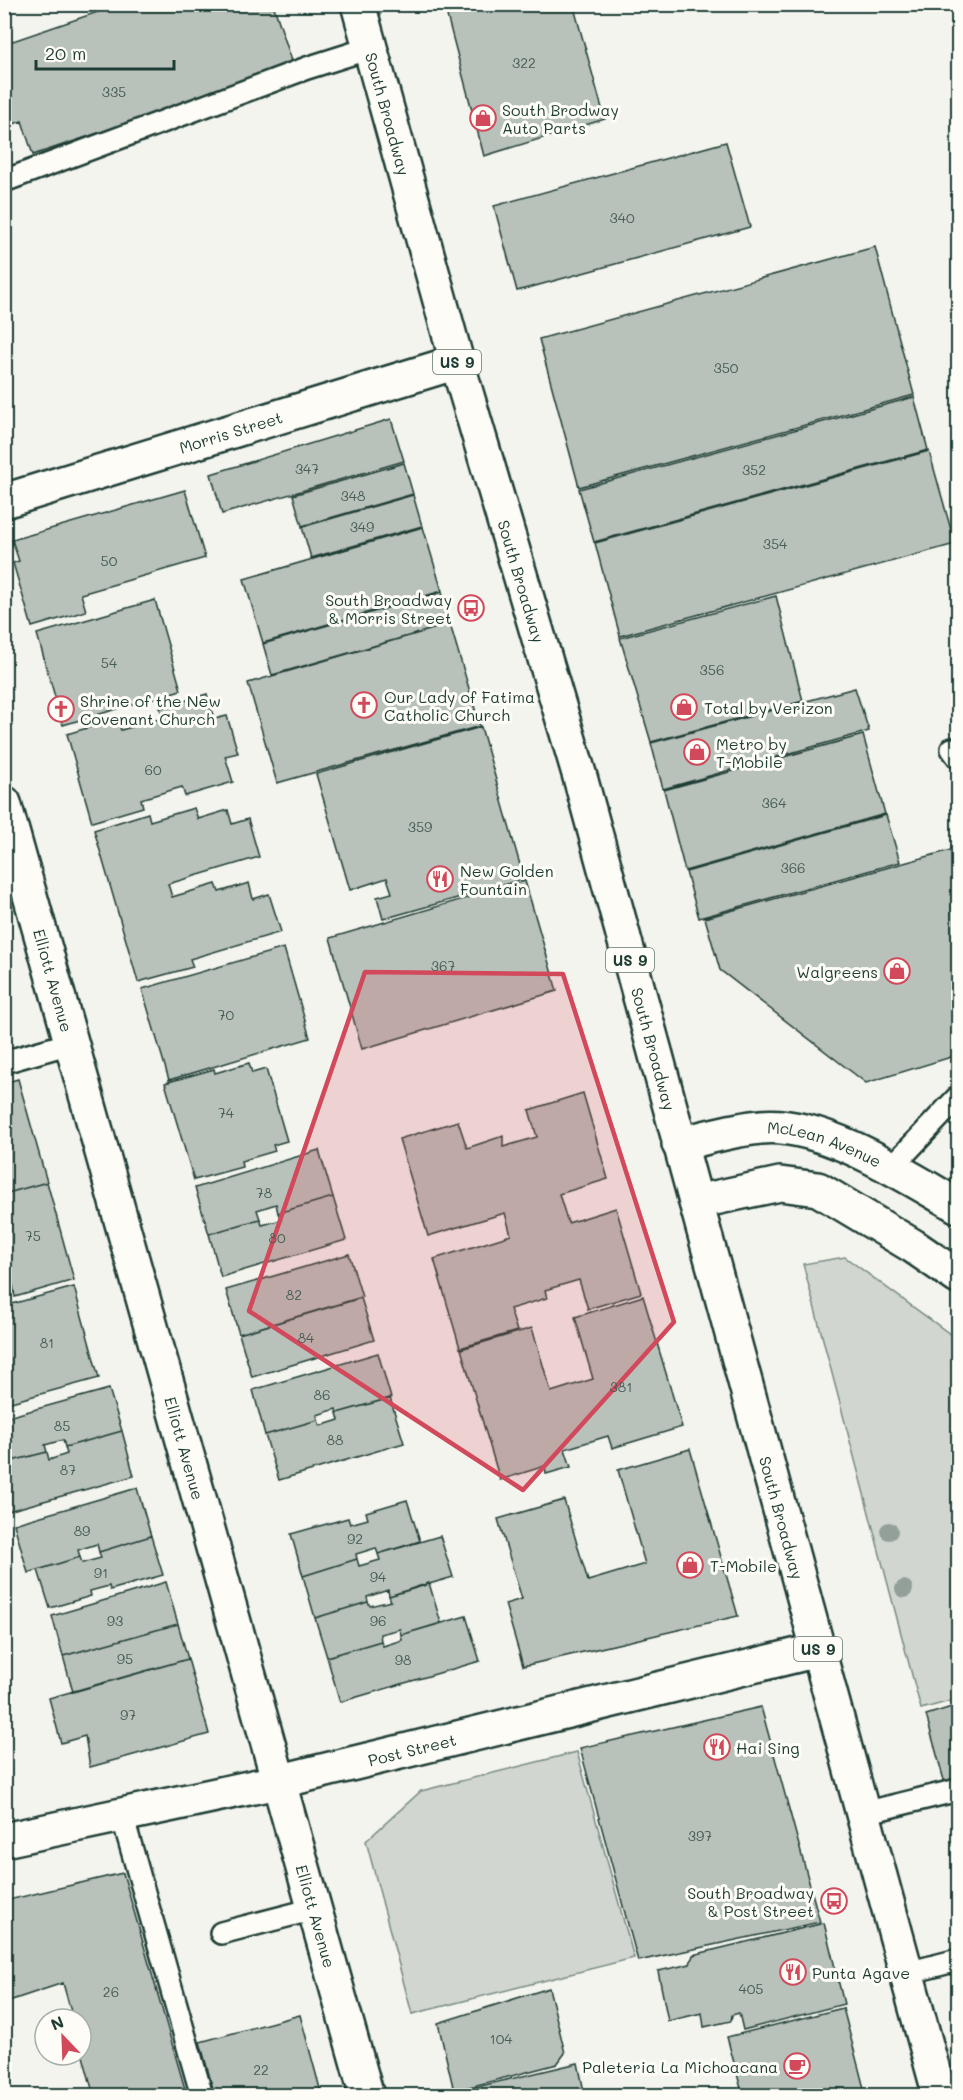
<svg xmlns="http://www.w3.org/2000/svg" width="963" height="2100" font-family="Mali,sans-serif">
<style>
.green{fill:#d1d6d1;stroke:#788a82;stroke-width:1.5}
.building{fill:#b9c1bb;stroke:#1f3d34;stroke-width:1.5}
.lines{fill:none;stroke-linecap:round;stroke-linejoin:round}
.service-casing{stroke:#1f3d34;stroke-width:26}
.minor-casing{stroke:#1f3d34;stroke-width:38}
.tertiary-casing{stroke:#1f3d34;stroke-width:38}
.primary-casing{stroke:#1f3d34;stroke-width:38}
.service{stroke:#fdfcf7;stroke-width:21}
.minor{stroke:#fdfcf7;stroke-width:33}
.tertiary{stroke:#fdfcf7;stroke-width:33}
.primary{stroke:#fdfcf7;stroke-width:33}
.tree{fill:#93a099}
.marked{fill:#d1495b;fill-opacity:0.2;stroke:#d1495b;stroke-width:4.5;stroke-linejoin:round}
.labels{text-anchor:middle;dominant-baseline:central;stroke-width:6;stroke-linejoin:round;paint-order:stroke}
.number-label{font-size:14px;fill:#465e56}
.shield{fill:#fdfcf7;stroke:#62766e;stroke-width:1.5}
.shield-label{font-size:15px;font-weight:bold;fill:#1f3d34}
.poi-label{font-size:16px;fill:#1f3d34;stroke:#fdfcf7;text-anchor:start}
.street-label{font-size:16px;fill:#1f3d34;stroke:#fdfcf7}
</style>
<rect width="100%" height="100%" fill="#f4f4ef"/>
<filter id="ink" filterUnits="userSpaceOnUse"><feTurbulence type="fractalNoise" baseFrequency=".0167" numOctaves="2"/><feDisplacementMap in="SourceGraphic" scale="12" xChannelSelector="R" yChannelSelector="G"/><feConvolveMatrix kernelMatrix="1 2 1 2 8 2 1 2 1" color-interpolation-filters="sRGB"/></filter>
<g filter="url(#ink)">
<path class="green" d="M845,1257L958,1340V1699L921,1709L803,1264Z
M577,1752L634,1958L412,2014L366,1841L421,1791Z"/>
<path class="building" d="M121,4H273L294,67L33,155L22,121L8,126L4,114V44Z
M444,4H573L605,119L484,156Z
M726,142L750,227L517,291L494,206Z
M875,247L914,395L579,487L539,339Z
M914,397L928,450L594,542L579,489Z
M391,419L404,461L222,514L211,474Z
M929,451L955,544L620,636L595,543Z
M404,463L413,494L302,526L293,495Z
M185,490L205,558L81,594L86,611L32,627L13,563L19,561L12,540Z
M413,495L422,526L311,558L302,527Z
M423,527L442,591L263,643L244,579Z
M442,592L450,624L272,675L263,644Z
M776,596L803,701L651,742L620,638Z
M155,600L181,690L63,725L37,634Z
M450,624L480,726L277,783L248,683Z
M855,688L869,731L663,789L651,743Z
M207,694L214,719L227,716L238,753L225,756L233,782L185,796L182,787L141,799L143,807L92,822L67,734L117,719L121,730L163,718L160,708Z
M481,727L524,879L383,919L377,897L392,893L387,878L350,890L316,774Z
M863,735L885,814L685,871L664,790Z
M194,808L198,819L228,810L232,824L248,819L259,857L168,884L172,897L216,884L219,892L249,883L253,899L269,894L281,932L190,959L193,967L138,982L94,830L148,813L150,821Z
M886,815L900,862L699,918L686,872Z
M958,848V1055L866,1083L720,970L705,918Z
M525,881L557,991L362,1049L330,938Z
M284,948L310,1038L169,1080L142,989Z
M249,1063L252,1073L266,1069L287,1141L273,1145L275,1151L241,1161L242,1167L194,1180L165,1083L214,1069L215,1073Z
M18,1079L47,1182L4,1194V1083Z
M583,1093L608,1179L559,1194L568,1223L616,1208L641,1293L588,1309L579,1280L545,1290L547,1298L510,1309L517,1331L460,1348L434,1259L511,1235L505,1213L428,1236L399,1139L458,1121L467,1148L503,1136V1147L537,1137L529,1110Z
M319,1150L333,1197L278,1213L276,1204L257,1210L260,1219L209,1234L195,1188Z
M47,1182L74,1280L15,1297L13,1285L4,1276V1194Z
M333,1197L346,1240L221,1277L209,1234L260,1219L262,1225L281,1220L278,1213Z
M349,1254L362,1297L239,1334L226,1290Z
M74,1287L99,1378L4,1404V1306Z
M643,1296L682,1427L612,1448L608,1436L565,1449L571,1467L546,1474L545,1466L500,1480L461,1349L532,1328L551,1392L593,1379L575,1317Z
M361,1298L374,1340L252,1377L239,1334Z
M378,1353L391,1398L337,1413L336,1409L317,1415L318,1420L265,1435L253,1390Z
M109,1389L122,1431L65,1447L63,1440L45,1445L47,1452L4,1463V1418Z
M390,1398L404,1443L279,1480L265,1435L318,1420L320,1426L339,1420L337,1413Z
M122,1431L134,1476L8,1511L4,1500V1463L47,1452L49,1460L67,1454L65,1447Z
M690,1449L738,1616L523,1666L505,1604L522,1599L498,1519L564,1500L588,1581L645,1564L618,1470Z
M137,1488L151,1536L99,1552L97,1544L78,1550L80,1557L28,1573L14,1524Z
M407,1500L420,1541L378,1554L376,1548L356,1554L357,1559L303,1576L291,1534L348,1518L350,1524L368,1519L366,1512Z
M151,1536L163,1575L110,1590L109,1586L90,1591L91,1596L50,1608L38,1570L80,1557L82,1563L101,1558L99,1552Z
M440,1536L453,1577L389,1596L388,1590L367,1597L368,1602L315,1618L303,1576L357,1559L359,1566L380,1560L378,1554Z
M166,1582L178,1624L63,1656L52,1616Z
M429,1583L441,1623L401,1635L400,1629L380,1634L381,1641L327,1657L315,1618L368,1602L370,1606L391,1601L389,1596Z
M466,1616L480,1661L340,1702L327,1657L381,1641L383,1646L402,1640L401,1635Z
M178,1624L188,1659L73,1692L63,1656Z
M188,1659L209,1734L90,1767L85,1736L61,1743L49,1698Z
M958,1705V1781L945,1784L926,1715Z
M761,1707L820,1922L638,1961L580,1748Z
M123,1873L187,2096H94L81,2049V2019H73L63,1983L6,2002L4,1998V1901Z
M824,1923L844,2004L743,2030L739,2013L732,2015L731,2021L704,2027L702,2013L668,2021L658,1971L690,1964L693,1955Z
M549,1988L565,2053L557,2064L454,2091L438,2023Z
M843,2008L866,2096H743L727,2037Z
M300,2015L322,2096H215L200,2042Z
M578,2063L585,2096H455V2092Z"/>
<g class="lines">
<g class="service-casing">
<path id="service" d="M4,181L307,68L370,48
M952,749L958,757
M4,1062L71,1043
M892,1167L958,1097
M864,1813L958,1790
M122,1815L202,2096
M221,1933L314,1909
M907,1973L958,1960"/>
</g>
<g class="minor-casing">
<g id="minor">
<path id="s1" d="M4,803L367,2096"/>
<path id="s2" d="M4,1840L277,1782L818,1650"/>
</g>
</g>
<g class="tertiary-casing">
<g id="tertiary">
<path id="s3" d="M4,501L457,362"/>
<path id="s4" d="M679,1144C706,1138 734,1129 761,1127C822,1121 906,1176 958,1206"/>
<path d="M696,1202L780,1184L818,1189L913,1246L958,1277"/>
</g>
</g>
<g class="primary-casing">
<g id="primary">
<path id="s5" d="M358,4L457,362L580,777L940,2096"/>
</g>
</g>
<use href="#service" class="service"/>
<use href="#minor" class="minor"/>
<use href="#tertiary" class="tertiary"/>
<use href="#primary" class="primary"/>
</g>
<g class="tree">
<circle cx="889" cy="1531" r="9"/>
<circle cx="904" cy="1589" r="9"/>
</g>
</g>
<path class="marked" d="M365,972L563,974L674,1322L523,1490L249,1311Z"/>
<defs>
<g id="shop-ring" transform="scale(1.35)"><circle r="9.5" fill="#fdfcf7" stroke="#d1495b" stroke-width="1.5"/><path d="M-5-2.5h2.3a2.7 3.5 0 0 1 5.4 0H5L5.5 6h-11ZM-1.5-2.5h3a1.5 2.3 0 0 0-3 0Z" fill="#d1495b"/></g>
<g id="bus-ring" transform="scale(1.35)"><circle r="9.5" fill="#fdfcf7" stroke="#d1495b" stroke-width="1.5"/><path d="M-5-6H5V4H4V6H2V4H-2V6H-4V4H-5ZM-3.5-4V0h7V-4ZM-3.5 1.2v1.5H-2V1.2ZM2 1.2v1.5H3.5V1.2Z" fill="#d1495b"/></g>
<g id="church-ring" transform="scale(1.35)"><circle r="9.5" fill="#fdfcf7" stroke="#d1495b" stroke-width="1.5"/><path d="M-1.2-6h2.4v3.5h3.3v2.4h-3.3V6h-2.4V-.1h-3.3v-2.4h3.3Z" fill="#d1495b"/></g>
<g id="restaurant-ring" transform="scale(1.35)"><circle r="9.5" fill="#fdfcf7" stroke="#d1495b" stroke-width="1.5"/><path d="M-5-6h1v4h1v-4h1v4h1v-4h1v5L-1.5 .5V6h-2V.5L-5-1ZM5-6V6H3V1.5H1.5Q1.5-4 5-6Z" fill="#d1495b"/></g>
<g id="cafe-ring" transform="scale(1.35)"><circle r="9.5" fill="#fdfcf7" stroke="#d1495b" stroke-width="1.5"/><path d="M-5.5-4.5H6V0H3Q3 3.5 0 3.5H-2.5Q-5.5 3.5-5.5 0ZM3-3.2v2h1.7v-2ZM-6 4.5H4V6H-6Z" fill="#d1495b"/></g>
</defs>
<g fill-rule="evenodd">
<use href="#shop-ring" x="483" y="118"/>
<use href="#bus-ring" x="471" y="608"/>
<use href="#church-ring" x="364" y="705"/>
<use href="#shop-ring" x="684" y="707"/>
<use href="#church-ring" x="61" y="709"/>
<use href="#shop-ring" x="697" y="752"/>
<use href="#restaurant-ring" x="440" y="879"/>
<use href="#shop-ring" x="897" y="971"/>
<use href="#shop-ring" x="690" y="1565"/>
<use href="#restaurant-ring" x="717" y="1747"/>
<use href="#bus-ring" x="834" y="1901"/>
<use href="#restaurant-ring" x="793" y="1972"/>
<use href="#cafe-ring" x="797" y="2066"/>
</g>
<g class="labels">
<g class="number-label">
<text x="524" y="62">322</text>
<text x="114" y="91">335</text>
<text x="622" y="217">340</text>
<text x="726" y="367">350</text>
<text x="307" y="468">347</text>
<text x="754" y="469">352</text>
<text x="353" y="495">348</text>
<text x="362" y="526">349</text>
<text x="775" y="543">354</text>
<text x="109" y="560">50</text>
<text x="109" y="662">54</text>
<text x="712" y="669">356</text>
<text x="153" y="769">60</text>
<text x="774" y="802">364</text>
<text x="420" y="826">359</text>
<text x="793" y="867">366</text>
<text x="443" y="965">367</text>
<text x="226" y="1014">70</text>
<text x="226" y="1112">74</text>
<text x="264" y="1192">78</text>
<text x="33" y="1235">75</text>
<text x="277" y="1237">80</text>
<text x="294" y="1294">82</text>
<text x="306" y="1337">84</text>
<text x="47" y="1342">81</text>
<text x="621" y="1386">381</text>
<text x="322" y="1394">86</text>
<text x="62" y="1425">85</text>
<text x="335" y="1439">88</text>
<text x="68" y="1469">87</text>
<text x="82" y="1530">89</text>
<text x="355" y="1538">92</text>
<text x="101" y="1572">91</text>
<text x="378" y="1576">94</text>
<text x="115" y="1620">93</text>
<text x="378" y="1620">96</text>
<text x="125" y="1658">95</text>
<text x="403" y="1659">98</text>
<text x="128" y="1714">97</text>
<text x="700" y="1835">397</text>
<text x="751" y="1988">405</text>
<text x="111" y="1991">26</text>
<text x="501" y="2038">104</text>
<text x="261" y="2069">22</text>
</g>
<g class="shield">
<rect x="433" y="350" width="48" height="24" rx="4.5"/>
<rect x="606" y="948" width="48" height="24" rx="4.5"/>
<rect x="794" y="1637" width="48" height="24" rx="4.5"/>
</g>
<g class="shield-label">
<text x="457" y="362">US 9</text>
<text x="630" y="960">US 9</text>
<text x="818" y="1649">US 9</text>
</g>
<g class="poi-label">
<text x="502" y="109">South Brodway<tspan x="502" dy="18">Auto Parts</tspan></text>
<text x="452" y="599" text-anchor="end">South Broadway<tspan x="452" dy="18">&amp; Morris Street</tspan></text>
<text x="384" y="696">Our Lady of Fatima<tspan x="384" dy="18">Catholic Church</tspan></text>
<text x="80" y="700">Shrine of the New<tspan x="80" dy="18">Covenant Church</tspan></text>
<text x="704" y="707">Total by Verizon</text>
<text x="716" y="743">Metro by<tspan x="716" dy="18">T-Mobile</tspan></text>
<text x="460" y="870">New Golden<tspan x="460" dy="18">Fountain</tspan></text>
<text x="878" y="971" text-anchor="end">Walgreens</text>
<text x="710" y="1565">T-Mobile</text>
<text x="736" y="1747">Hai Sing</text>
<text x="814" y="1892" text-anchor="end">South Broadway<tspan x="814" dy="18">&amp; Post Street</tspan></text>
<text x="812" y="1972">Punta Agave</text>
<text x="778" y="2066" text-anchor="end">Paleteria La Michoacana</text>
</g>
<g class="street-label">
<text stroke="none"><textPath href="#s5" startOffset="114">South Broadway</textPath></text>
<text stroke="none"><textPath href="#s3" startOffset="237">Morris Street</textPath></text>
<text stroke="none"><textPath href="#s5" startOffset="600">South Broadway</textPath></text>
<text stroke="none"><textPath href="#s1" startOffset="184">Elliott Avenue</textPath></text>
<text stroke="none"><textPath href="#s5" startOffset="1086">South Broadway</textPath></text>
<text stroke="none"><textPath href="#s4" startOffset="150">McLean Avenue</textPath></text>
<text stroke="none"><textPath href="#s1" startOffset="670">Elliott Avenue</textPath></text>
<text stroke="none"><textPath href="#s5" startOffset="1572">South Broadway</textPath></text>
<text stroke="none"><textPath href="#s2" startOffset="418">Post Street</textPath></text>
<text stroke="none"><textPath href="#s1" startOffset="1156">Elliott Avenue</textPath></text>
</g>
</g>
<rect width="963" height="2100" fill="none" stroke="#fdfcf7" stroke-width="24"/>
<rect x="12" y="12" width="939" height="2076" fill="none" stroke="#1f3d34" stroke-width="2" filter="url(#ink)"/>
<g transform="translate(63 2037) rotate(337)"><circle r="28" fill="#fdfcf7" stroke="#a4b0a9" stroke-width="1.5"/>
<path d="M0-4.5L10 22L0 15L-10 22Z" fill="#d1495b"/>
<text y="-9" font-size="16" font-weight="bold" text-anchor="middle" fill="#1f3d34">N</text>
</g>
<path d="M36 60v9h138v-9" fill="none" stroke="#1f3d34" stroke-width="3"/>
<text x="45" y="60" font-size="18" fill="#1f3d34" stroke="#fdfcf7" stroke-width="4.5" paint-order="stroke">20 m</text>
</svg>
